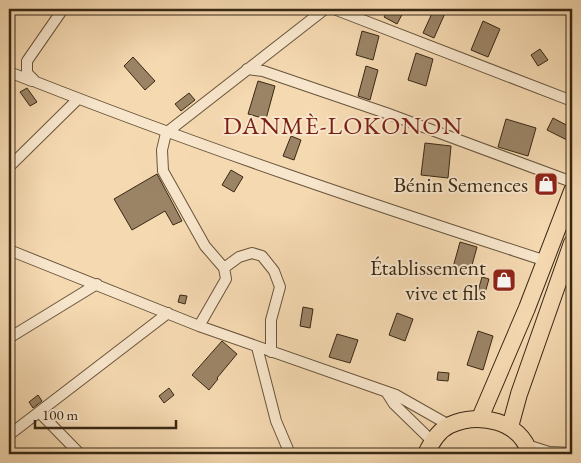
<svg xmlns="http://www.w3.org/2000/svg" width="581" height="463" font-family="'EB Garamond',serif">
<style>
.building{fill:#9b8466;stroke:#392814}
.lines{fill:none;stroke-linecap:round;stroke-linejoin:round}
.minor-casing{stroke:#68543b;stroke-width:12}
.trunk-casing{stroke:#392814;stroke-width:18}
.minor{stroke:#f8e6cc;stroke-width:10}
.trunk{stroke:#f5d9b1;stroke-width:16}
.labels{text-anchor:middle;dominant-baseline:central;stroke-width:4;stroke-linejoin:round;paint-order:stroke}
.poi-label{font-size:22px;fill:#392814;stroke:#f8e6cc;text-anchor:end}
.quarter-label{font-size:25px;letter-spacing:1px;fill:#7a1f14;stroke:#f8e6cc}
</style>
<rect width="100%" height="100%" fill="#f5d9b1"/>
<filter id="stains"><feTurbulence type="fractalNoise" baseFrequency=".004" numOctaves="4"/><feColorMatrix values="0 0 0 0 .2 0 0 0 0 .09 0 0 0 0 .02 0 0 0 .5 -.17"/></filter>
<radialGradient id="worn" r=".72"><stop offset=".6" stop-color="#630" stop-opacity="0"/><stop offset="1" stop-color="#630" stop-opacity=".3"/></radialGradient>
<path class="building" d="M389,9H405L397,24L384,17Z
M434,9L446,11L434,38L423,33Z
M483,21L500,29L488,57L471,50Z
M362,31L379,36L373,60L356,55Z
M540,49L548,60L538,66L531,55Z
M416,53L433,59L426,86L408,80Z
M133,57L155,81L145,90L124,66Z
M366,66L378,70L370,100L358,96Z
M258,81L275,86L266,119L248,114Z
M27,88L37,102L30,106L20,92Z
M189,93L195,100L181,111L175,104Z
M553,118L572,128L567,140L547,130Z
M506,119L536,128L528,156L498,147Z
M291,136L301,140L294,160L283,156Z
M425,143L451,146L448,178L421,175Z
M231,170L243,177L234,192L222,185Z
M157,174L182,221L173,225L165,211L132,230L114,199Z
M460,242L477,247L469,276L452,271Z
M482,277L489,279L485,293L478,291Z
M180,295L187,296L185,304L178,302Z
M303,307L313,309L310,328L300,326Z
M397,313L413,319L405,341L389,335Z
M478,331L493,336L483,370L467,365Z
M337,334L358,340L350,363L329,357Z
M222,341L237,354L217,378L218,379L209,390L192,375Z
M438,372L449,373L448,381L437,380Z
M169,388L174,395L164,403L159,396Z
M38,395L42,401L33,408L29,402Z"/>
<g class="lines">
<g class="minor-casing">
<path id="minor" d="M63,9L27,61V73L36,82C204,148 374,205 546,261
M334,9L572,101
M247,69L263,71L386,113L572,182
M9,72L32,81
M9,167L78,99
M9,250L199,326L396,395L449,425
M224,268L239,257L252,253L262,256L274,271L280,287L271,320V352
M199,326L226,279L224,268L205,246L163,171L162,150L166,133L325,9
M9,338L97,284
M257,347L276,421L290,454
M387,393L394,404L432,441
M39,412L80,454
M9,435L168,313
M527,445L549,452L572,453"/>
</g>
<g class="trunk-casing">
<path id="trunk" d="M480,418L527,308L572,191
M510,427L519,394L572,243
M426,454C431,443 439,430 450,425C479,412 520,420 530,454"/>
</g>
<use href="#minor" class="minor"/>
<use href="#trunk" class="trunk"/>
</g>
<defs>
<g id="shop-square" transform="scale(1.25)"><rect x="-9" y="-9" width="18" height="18" rx="4" fill="#8f2418" stroke="#f8e6cc"/><path d="M-5-2.5h2.3a2.7 3.5 0 0 1 5.4 0H5L5.5 6h-11ZM-1.5-2.5h3a1.5 2.3 0 0 0-3 0Z" fill="#fff"/></g>
</defs>
<g fill-rule="evenodd">
<use href="#shop-square" x="546" y="184"/>
<use href="#shop-square" x="504" y="280"/>
</g>
<g class="labels">
<g class="poi-label">
<text x="528" y="184">Bénin Semences</text>
<text x="486" y="267">Établissement<tspan x="486" dy="25">vive et fils</tspan></text>
</g>
<g class="quarter-label">
<text x="343" y="125">DANMÈ-LOKONON</text>
</g>
</g>
<rect width="581" height="463" fill="none" stroke="#f5d9b1" stroke-width="30"/>
<rect x="10" y="10" width="561" height="443" fill="none" stroke="#392814" stroke-width="2.5"/>
<rect x="15" y="15" width="551" height="433" fill="none" stroke="#392814"/>
<path d="M35 420v8h141v-8" fill="none" stroke="#392814" stroke-width="2.5"/>
<text x="42" y="420" font-size="15" fill="#392814" stroke="#f8e6cc" stroke-width="4" paint-order="stroke">100 m</text>
<rect width="100%" height="100%" filter="url(#stains)"/>
<rect width="100%" height="100%" fill="url(#worn)"/>
</svg>
